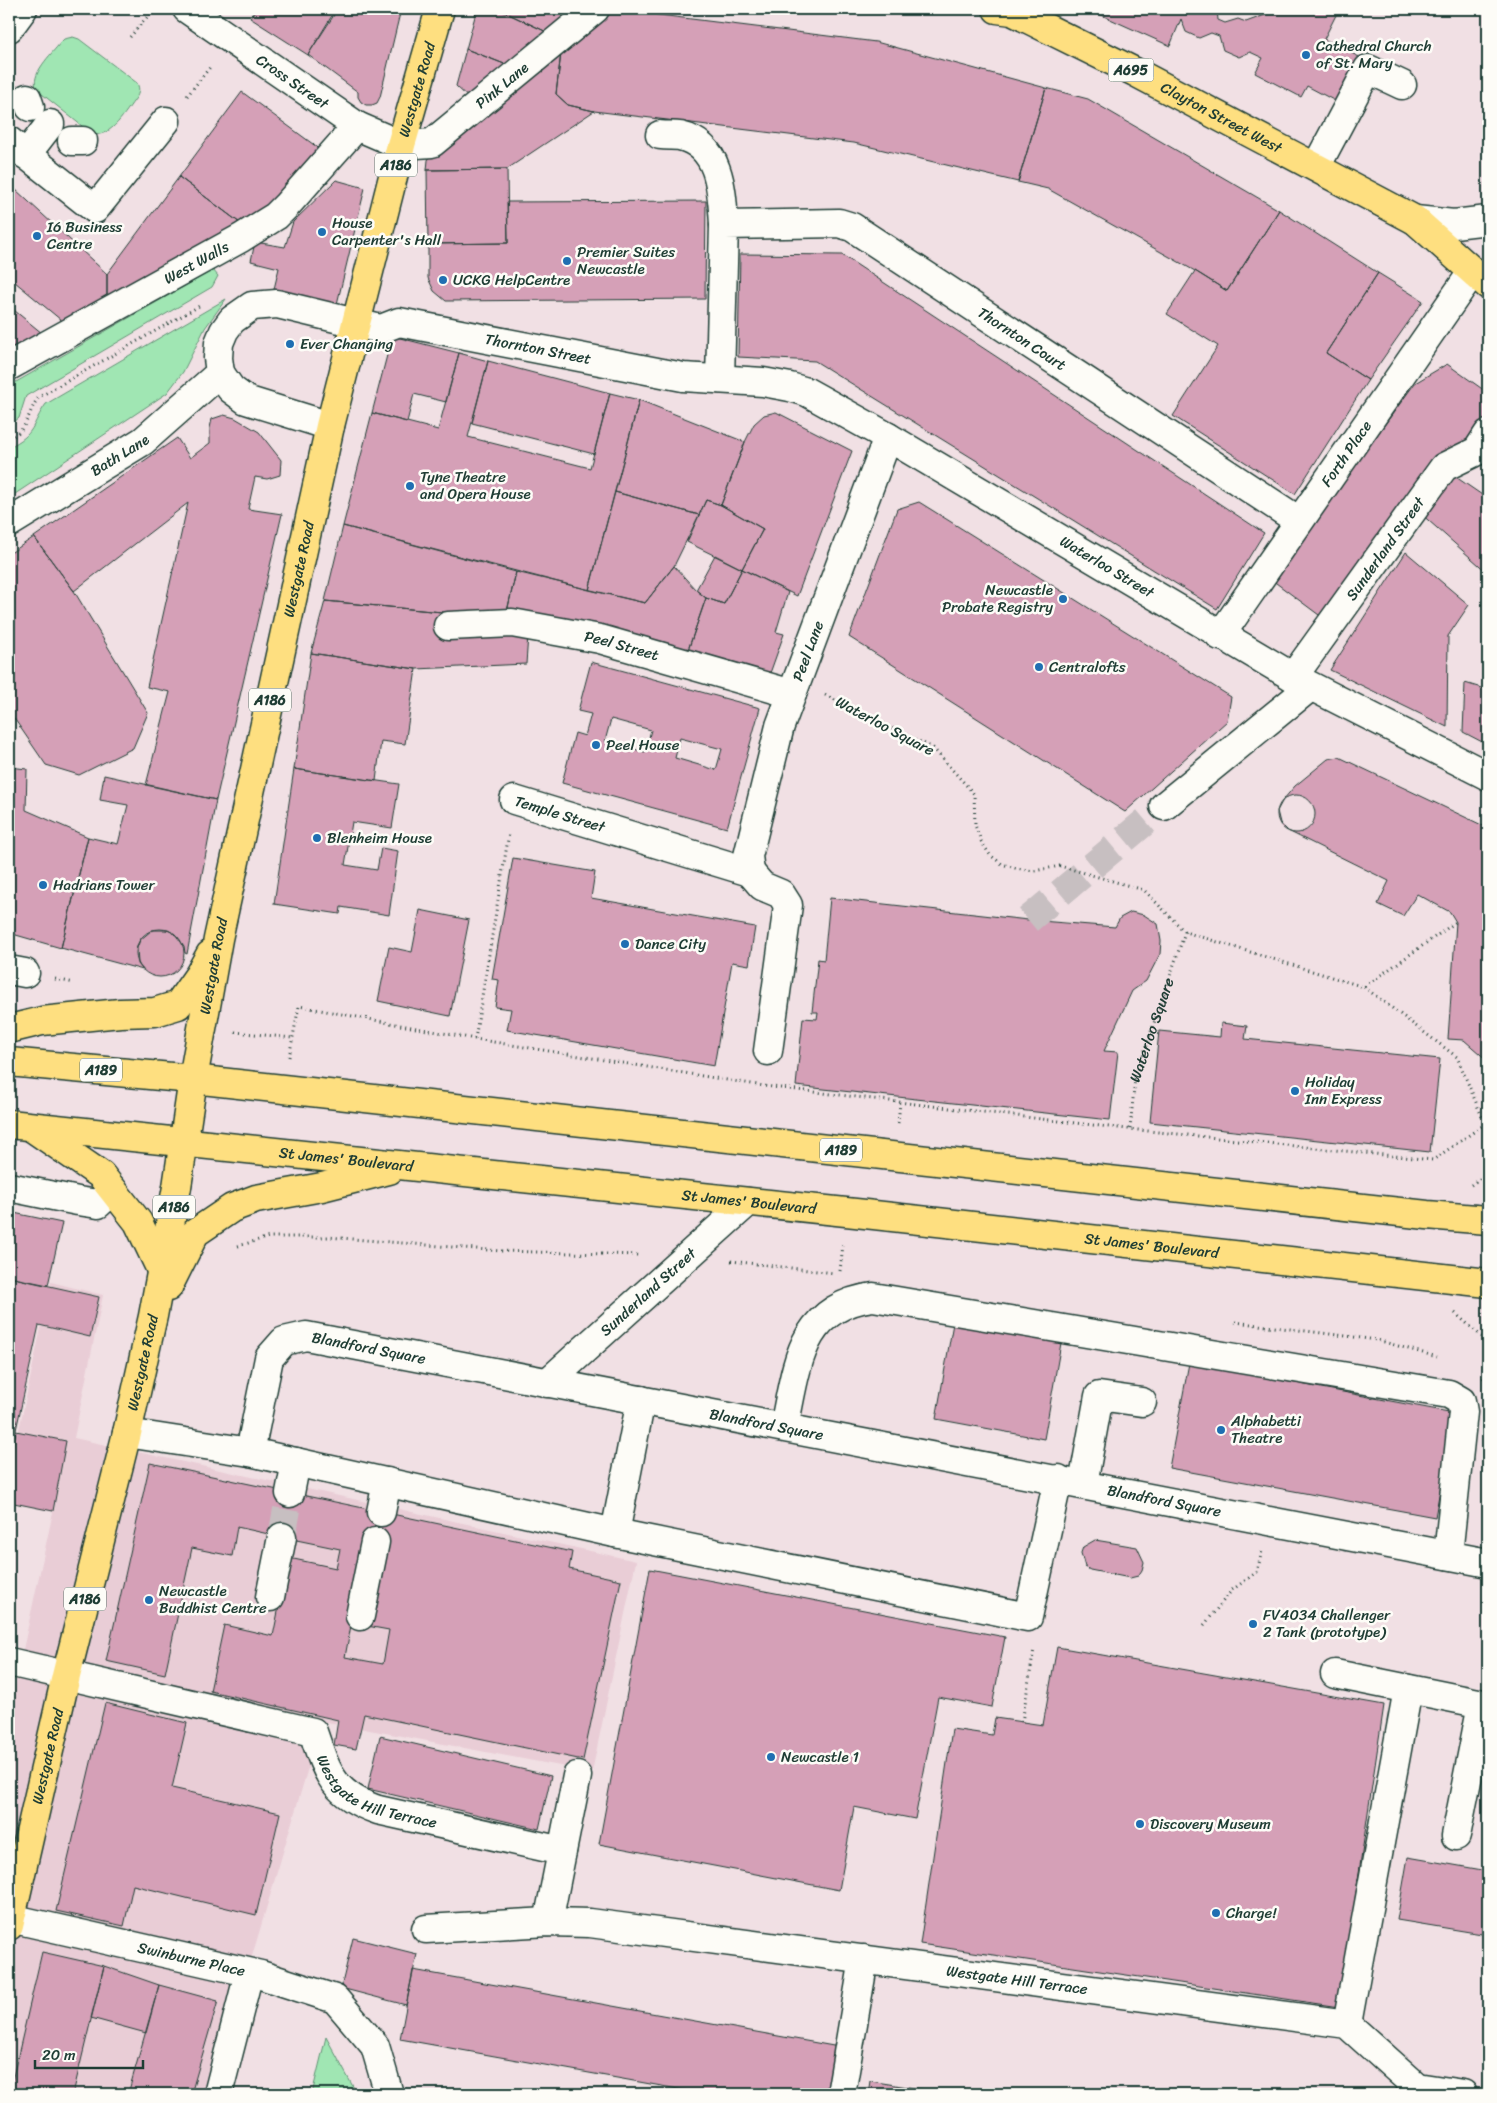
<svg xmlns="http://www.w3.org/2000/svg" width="1497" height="2103" font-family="Sriracha,sans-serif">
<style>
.built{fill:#e9cdd6}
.green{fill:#a0e6b3;stroke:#609274}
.building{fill:#d5a0b7;stroke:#1f3d34;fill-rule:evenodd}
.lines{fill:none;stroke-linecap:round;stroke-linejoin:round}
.minor-tunnel{stroke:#c7bfc1;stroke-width:28;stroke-dasharray:28 14;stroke-linecap:butt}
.minor-casing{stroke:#1f3d34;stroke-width:31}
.major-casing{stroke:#1f3d34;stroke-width:31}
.path{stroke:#1f3d34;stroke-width:3;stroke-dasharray:1 4;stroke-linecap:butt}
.minor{stroke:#fdfcf7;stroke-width:28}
.major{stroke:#fedf80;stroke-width:28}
.poi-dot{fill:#1f6fb2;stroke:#fdfcf7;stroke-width:2}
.labels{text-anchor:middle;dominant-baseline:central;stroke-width:5;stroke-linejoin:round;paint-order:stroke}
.shield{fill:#fdfcf7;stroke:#62766e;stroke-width:1}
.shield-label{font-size:14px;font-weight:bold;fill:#1f3d34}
.poi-label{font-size:15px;fill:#1f3d34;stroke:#fdfcf7;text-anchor:start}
.street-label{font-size:15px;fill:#1f3d34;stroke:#fdfcf7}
</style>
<rect width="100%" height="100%" fill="#f1e0e4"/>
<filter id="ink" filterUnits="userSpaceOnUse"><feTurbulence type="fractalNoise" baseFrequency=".02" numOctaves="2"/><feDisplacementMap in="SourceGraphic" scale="10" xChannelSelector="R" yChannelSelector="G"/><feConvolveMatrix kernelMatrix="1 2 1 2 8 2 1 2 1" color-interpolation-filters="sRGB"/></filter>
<g filter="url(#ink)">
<path class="built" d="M51,1282L103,1295L74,1438L636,1561L592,1772L322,1721L211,2094H9V1714L53,1512L9,1502V1476Z"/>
<path class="green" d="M73,37L79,39L137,83C140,89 139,93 136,98C125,112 112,138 92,134L37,90C29,74 51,55 61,42L64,39Z
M213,270L218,276L212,287L26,396L19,418L9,426V386Z
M226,299L205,328L183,372L167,393L9,498V447C36,434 31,425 46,404Z
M326,2037L357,2094H312Z"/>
<path class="building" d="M256,9H325L334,15L308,55L250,18Z
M336,9H401L380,97L377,103L372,105H366L361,102L358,97V92L308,55Z
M477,9H498L551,34L512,67L466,49Z
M498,9H579L551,34Z
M611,9L876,42L1046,88L1018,182L854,143L594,111L568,105L556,94L562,45L593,19Z
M1088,9H1217L1218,20L1225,23L1238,19L1246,22L1265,15L1268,9H1339L1324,39L1365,60L1341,104L1307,86L1301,97L1255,73L1263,58L1250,52L1239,57L1223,50L1219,36L1211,33L1199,38L1186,32L1181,19L1170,46Z
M562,45L556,94L568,105L594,111L507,169L427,170L428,160L433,149Z
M466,49L512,67L473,102L456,86Z
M1046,88L1088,99L1279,210L1227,291L1195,271L1048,189L1018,182Z
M242,92L321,150L279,202L244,226L179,177Z
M507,169L508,243L428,244L427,170Z
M179,177L244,226L107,302V274Z
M336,180L365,188L337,304L274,289L279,268L251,261L255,242L285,247L293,222Z
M15,189L107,274V302L67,325L9,277V198Z
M706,201L705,299L446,301L434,291L428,278V244L508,243L507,202Z
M1279,210L1378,273L1326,353L1368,380L1295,494L1173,416L1218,346L1167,314L1195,271L1227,291Z
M740,254L842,255L1264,533L1217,609L815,361L738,357Z
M1378,273L1423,301L1368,380L1326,353Z
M9,306L48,338L9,360Z
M392,336L459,353L446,402L414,394L407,422L372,413Z
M459,353L488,361L468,437L590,468L610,393L639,400L589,590L343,526L372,413L438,430Z
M488,361L610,393L594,454L472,423Z
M1447,364L1488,393V423L1323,618L1272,580L1415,383Z
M639,400L745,442L721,505L706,500L699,515L615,492Z
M776,412L852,451L797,596L742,569L763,529L721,505L745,442L754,424L764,415Z
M224,415L235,418L259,432L281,460L280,475L267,479L255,477L248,509L282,514L216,800L146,785L170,692L147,687L188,503L74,591L34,537L177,438L190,458L210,443V428L212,419Z
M1447,471L1488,499V573L1420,513Z
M615,492L699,515L674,566L645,603L589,590Z
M706,500L721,505L763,529L742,569L687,542Z
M919,502L1231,697L1227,721L1125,812L849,637L897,509Z
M343,526L516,572L506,616L442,612L325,601Z
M34,537L74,591L148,713L133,748L79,775L46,765L9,711V554Z
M1406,552L1469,605L1448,636L1447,727L1330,670Z
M715,555L742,569L724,604L706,598L696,590Z
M674,566L696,590L706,598L687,653L506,616L516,572L645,603Z
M742,569L788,592L776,632L784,634L769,676L687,653L706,598L724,604Z
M325,601L442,612L440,636L528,635L526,664L416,669L311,653Z
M311,653L416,669L405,744L381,741L376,781L294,769Z
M591,662L760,708L727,828L562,783L575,733L585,736L591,714L578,711ZM611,719L651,730L645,752L605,741ZM680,738L722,749L716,770L675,758Z
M1465,683L1488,690V745L1463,732Z
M1339,757L1488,828V1061L1464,1040L1448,1039L1456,922L1450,912L1417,894L1403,916L1378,904L1389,881L1288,831L1280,823L1277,811L1283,800L1295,786L1328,759Z
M9,767L27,769L26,810L88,837L61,948L9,933Z
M294,769L399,784L392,828L352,822L345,865L377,870L381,848L398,851L389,915L341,907L340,914L274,904Z
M104,775L216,800L187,954L185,953L184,946L175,934L168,930H152L140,940L137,948L138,964L143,970L61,948L88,837L118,844L128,805L100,800Z
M1277 814a19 19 0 1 1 38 0a19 19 0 1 1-38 0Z
M513,858L595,872L591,898L755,927L749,965L732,962L714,1066L507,1030L511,1009L495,1007L499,980L492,979Z
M830,898L1028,920L1115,927L1120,918L1131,912L1144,915L1158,924L1161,941L1160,954L1146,981L1132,991L1104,1051L1118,1052L1110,1120L796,1086L803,1018L817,1019L818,1012H812L818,959L824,960Z
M420,910L469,920L450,1016L378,1001L389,947L412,952Z
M136 953a24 24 0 1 1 48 0a24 24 0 1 1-48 0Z
M1221,1023L1247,1026L1245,1039L1440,1059L1430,1152L1150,1122L1159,1031L1220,1037Z
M9,1212L62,1223L48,1285L9,1277Z
M9,1277L99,1297L90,1337L39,1325L9,1462Z
M953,1323L1061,1343L1044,1439L936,1419Z
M1189,1363L1454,1413L1435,1517L1169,1468Z
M16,1431L66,1441L53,1511L9,1502V1462Z
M150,1463L572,1552L569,1569L621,1580L583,1760L364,1714L356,1749L334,1745L338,1720L210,1691L224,1625L273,1636L289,1558L336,1568L340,1549L282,1537L237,1527L232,1556L192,1548L165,1674L106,1661ZM367,1541V1626L389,1630L383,1664L345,1657Z
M1095,1540L1137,1547L1144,1562L1142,1570L1138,1576L1130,1578L1090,1570L1085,1567L1081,1553L1083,1547Z
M650,1569L1005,1637L992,1707L938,1697L915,1819L854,1807L839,1890L599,1844Z
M1057,1647L1384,1705L1339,2007L920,1944L952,1729L992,1735L995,1718L1043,1725Z
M105,1703L187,1723L172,1788L280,1813L256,1915L133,1885L124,1926L56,1911Z
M380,1736L551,1776L539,1829L368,1789Z
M1408,1857L1488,1871V1935L1397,1920Z
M353,1938L417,1954L406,2005L341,1988Z
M42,1952L104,1966L73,2094H9Z
M104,1966L159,1985L146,2033L91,2018Z
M413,1970L839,2047L830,2094H706L400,2039Z
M159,1985L218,2001L191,2094H128Z
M870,2081L952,2094H868Z"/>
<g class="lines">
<path class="minor-tunnel" d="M1028,920L1164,806
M282,1537L290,1493"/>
<g class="minor-casing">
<g id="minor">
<path id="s2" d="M187,9L357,126L401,145L432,143L595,9"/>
<path d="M9,28L23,9"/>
<path d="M27,98L30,107"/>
<path d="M660,135C667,136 674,135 680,136C721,145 722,192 724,225"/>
<path d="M9,141L95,209L166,121"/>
<path d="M72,141H83"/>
<path d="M26,155L50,124"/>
<path d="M1316,167L1368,69L1402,85"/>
<path d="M1415,220L1454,224L1488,220"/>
<path id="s3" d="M9,366L241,238L276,216L286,206L357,126"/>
<path d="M220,373L231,389L246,400L330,426"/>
<path id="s4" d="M720,379L724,225L839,223L852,227L1299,521"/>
<path id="s5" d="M9,523L143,441L220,373L218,358L219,343L224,331L232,320L252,306L277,304L381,329L399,322L683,377L763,382L790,387L807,392L888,437L1293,677L1488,776"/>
<path id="s6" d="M448,626L512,623L600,639L792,694"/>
<path id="s7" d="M1220,636L1473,271"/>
<path id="s8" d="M1293,677L1444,467L1477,451L1488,434"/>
<path id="s9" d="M514,800L750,872"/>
<path d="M1164,806L1310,687"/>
<path id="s10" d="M750,872L748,856L780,726L888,437"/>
<path d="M750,872L762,886L781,894L788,905L768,1051"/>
<path d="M9,970L25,973"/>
<path d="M9,1187L78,1201L98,1204L113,1190"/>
<path id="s11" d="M547,1383L748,1202"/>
<path d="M784,1427C797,1367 799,1307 873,1297L1449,1394L1461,1401L1463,1412L1448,1555"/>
<path d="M127,1433L250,1452L615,1533L1028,1617L1058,1479"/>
<path id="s12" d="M250,1452L269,1358L284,1341L306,1336L1488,1563"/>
<path d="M1083,1484L1099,1396L1142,1402"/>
<path d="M290,1493L296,1462"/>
<path d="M381,1512L387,1482"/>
<path d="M615,1533L641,1400"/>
<path d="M270,1597L282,1537"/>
<path d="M360,1616L375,1542"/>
<path id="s13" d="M9,1662L313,1732C327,1773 333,1795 378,1810L562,1851"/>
<path d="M1335,1674L1488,1705"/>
<path d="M1456,1836L1482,1704"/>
<path id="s14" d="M10,1918L261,1975L335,1999L375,2046L389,2094"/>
<path d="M548,1922L577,1776"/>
<path id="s15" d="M426,1929L548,1922L590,1923L1347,2024L1417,2087L1463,2094"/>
<path d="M1347,2024L1408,1689"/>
<path d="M218,2094L249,1973"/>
<path d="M841,2094L864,1959"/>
</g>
</g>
<g class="major-casing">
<g id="major">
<path id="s16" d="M997,9L1012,11L1135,72L1415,220L1488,285"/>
<path d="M9,1029L42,1021L120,1013L155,1012L178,1005L199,975L210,955"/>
<path d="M9,1062L193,1079L1427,1215L1488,1220"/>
<path id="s17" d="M9,1124L865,1214L1488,1283"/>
<path d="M34,1129L101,1175L138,1222L162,1272"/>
<path d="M168,1287L195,1233L232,1208L256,1199L322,1187L389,1170"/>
<path id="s18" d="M9,1926L66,1676L127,1433L153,1316L177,1187L193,1079L218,939L330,426L401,145L440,9"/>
</g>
</g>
<g class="path">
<path d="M130,37L154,9"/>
<path d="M187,96L211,66"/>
<path d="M9,438C28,432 28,410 39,397L201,305"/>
<path d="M825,695L933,748L974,794L975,825L981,841L990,855L1002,864L1015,868L1034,871L1060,866L1144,890L1185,932L1364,987L1456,922"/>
<path d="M55,979L74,983"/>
<path d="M1364,987L1457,1057L1485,1124L1488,1127"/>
<path d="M235,1032L293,1038"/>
<path d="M475,1039L509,833"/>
<path d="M289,1057L299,1006L475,1039L764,1086L1109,1127L1433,1160L1485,1124"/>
<path d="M898,1123L900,1103"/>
<path id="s1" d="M1130,1129L1135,1079L1185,932"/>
<path d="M1471,1185L1488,1173"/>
<path d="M238,1246L269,1237H328L501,1251L640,1255"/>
<path d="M731,1261L834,1273"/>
<path d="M840,1271L843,1245"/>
<path d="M1455,1313L1488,1342"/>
<path d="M1235,1322L1377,1340L1437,1357"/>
<path d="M1483,1379L1488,1371"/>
<path d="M1204,1625L1232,1590L1257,1572L1262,1551"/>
<path d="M1022,1722L1034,1649"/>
</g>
<use href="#minor" class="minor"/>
<use href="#major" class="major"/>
</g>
</g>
<g class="poi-dot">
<circle cx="1306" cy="55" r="5"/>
<circle cx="322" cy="232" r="5"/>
<circle cx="37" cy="236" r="5"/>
<circle cx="567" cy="261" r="5"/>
<circle cx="443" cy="280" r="5"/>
<circle cx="290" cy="344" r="5"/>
<circle cx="410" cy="486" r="5"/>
<circle cx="1063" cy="599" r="5"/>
<circle cx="1039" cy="667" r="5"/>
<circle cx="596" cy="745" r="5"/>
<circle cx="317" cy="838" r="5"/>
<circle cx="43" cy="885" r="5"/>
<circle cx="625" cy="944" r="5"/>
<circle cx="1295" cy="1091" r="5"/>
<circle cx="1221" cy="1430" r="5"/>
<circle cx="149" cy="1600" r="5"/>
<circle cx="1253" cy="1624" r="5"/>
<circle cx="771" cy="1757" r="5"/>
<circle cx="1140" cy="1824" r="5"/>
<circle cx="1216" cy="1913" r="5"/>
</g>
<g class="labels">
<g class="shield">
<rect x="1108.5" y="58.5" width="45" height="23" rx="4"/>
<rect x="375" y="153.5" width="42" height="23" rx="4"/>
<rect x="249" y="688.5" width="42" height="23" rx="4"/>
<rect x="80" y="1058.5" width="42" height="23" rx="4"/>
<rect x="820" y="1138.5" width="42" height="23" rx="4"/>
<rect x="153" y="1195.5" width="42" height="23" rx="4"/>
<rect x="64" y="1587.5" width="42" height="23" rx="4"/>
</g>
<g class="shield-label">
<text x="1131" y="70">A695</text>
<text x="396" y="165">A186</text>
<text x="270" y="700">A186</text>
<text x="101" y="1070">A189</text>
<text x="841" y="1150">A189</text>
<text x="174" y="1207">A186</text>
<text x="85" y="1599">A186</text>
</g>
<g class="poi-label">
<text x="1316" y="46">Cathedral Church<tspan x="1316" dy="17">of St. Mary</tspan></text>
<text x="332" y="223">House<tspan x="332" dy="17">Carpenter's Hall</tspan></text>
<text x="47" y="227">I6 Business<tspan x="47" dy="17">Centre</tspan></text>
<text x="577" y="252">Premier Suites<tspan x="577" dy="17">Newcastle</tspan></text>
<text x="453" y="280">UCKG HelpCentre</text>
<text x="300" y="344">Ever Changing</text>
<text x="420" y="477">Tyne Theatre<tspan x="420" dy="17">and Opera House</tspan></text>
<text x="1053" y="590" text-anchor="end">Newcastle<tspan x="1053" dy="17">Probate Registry</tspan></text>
<text x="1049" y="667">Centralofts</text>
<text x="606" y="745">Peel House</text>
<text x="327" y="838">Blenheim House</text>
<text x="53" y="885">Hadrians Tower</text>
<text x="635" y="944">Dance City</text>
<text x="1305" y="1082">Holiday<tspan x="1305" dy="17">Inn Express</tspan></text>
<text x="1231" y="1421">Alphabetti<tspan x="1231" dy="17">Theatre</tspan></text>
<text x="159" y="1591">Newcastle<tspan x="159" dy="17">Buddhist Centre</tspan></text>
<text x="1263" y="1615">FV4034 Challenger<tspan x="1263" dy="17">2 Tank (prototype)</tspan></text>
<text x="781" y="1757">Newcastle 1</text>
<text x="1150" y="1824">Discovery Museum</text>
<text x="1226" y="1913">Charge!</text>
</g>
<g class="street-label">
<text stroke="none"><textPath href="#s2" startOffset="128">Cross Street</textPath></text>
<text stroke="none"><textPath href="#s2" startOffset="376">Pink Lane</textPath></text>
<text stroke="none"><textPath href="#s18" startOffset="1882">Westgate Road</textPath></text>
<text stroke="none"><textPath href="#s16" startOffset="250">Clayton Street West</textPath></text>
<text stroke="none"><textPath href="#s3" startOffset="214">West Walls</textPath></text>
<text stroke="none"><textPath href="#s4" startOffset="486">Thornton Court</textPath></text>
<text stroke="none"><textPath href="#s5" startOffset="634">Thornton Street</textPath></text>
<text stroke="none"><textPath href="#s7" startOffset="222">Forth Place</textPath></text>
<text stroke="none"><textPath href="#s5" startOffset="130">Bath Lane</textPath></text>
<text stroke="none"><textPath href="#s8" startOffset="158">Sunderland Street</textPath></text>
<text stroke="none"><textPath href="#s5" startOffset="1254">Waterloo Street</textPath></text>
<text stroke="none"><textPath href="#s18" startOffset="1388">Westgate Road</textPath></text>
<text stroke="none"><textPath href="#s6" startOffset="176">Peel Street</textPath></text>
<text stroke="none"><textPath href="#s10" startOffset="230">Peel Lane</textPath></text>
<text transform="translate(885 726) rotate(28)">Waterloo Square</text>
<text stroke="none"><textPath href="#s9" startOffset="48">Temple Street</textPath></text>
<text stroke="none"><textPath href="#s18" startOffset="982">Westgate Road</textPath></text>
<text stroke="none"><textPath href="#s1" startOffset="102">Waterloo Square</textPath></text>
<text stroke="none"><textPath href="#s17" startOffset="339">St James' Boulevard</textPath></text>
<text stroke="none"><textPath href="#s17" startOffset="744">St James' Boulevard</textPath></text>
<text stroke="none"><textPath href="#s17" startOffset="1149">St James' Boulevard</textPath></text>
<text stroke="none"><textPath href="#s11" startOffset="136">Sunderland Street</textPath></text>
<text stroke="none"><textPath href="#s12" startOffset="205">Blandford Square</textPath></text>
<text stroke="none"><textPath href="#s18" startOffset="579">Westgate Road</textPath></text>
<text stroke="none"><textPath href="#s12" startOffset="610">Blandford Square</textPath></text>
<text stroke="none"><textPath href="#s12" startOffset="1015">Blandford Square</textPath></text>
<text stroke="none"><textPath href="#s18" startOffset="174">Westgate Road</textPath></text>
<text stroke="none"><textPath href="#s13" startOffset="408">Westgate Hill Terrace</textPath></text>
<text stroke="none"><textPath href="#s14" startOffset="186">Swinburne Place</textPath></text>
<text stroke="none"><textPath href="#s15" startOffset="595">Westgate Hill Terrace</textPath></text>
</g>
</g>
<rect width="1497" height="2103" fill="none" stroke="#fdfcf7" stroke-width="30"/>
<rect x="15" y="15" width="1467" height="2073" fill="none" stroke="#1f3d34" stroke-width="2" filter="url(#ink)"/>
<path d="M35 2060v8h108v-8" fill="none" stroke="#1f3d34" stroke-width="2.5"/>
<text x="42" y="2060" font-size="15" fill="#1f3d34" stroke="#fdfcf7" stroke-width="4" paint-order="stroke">20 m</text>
</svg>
